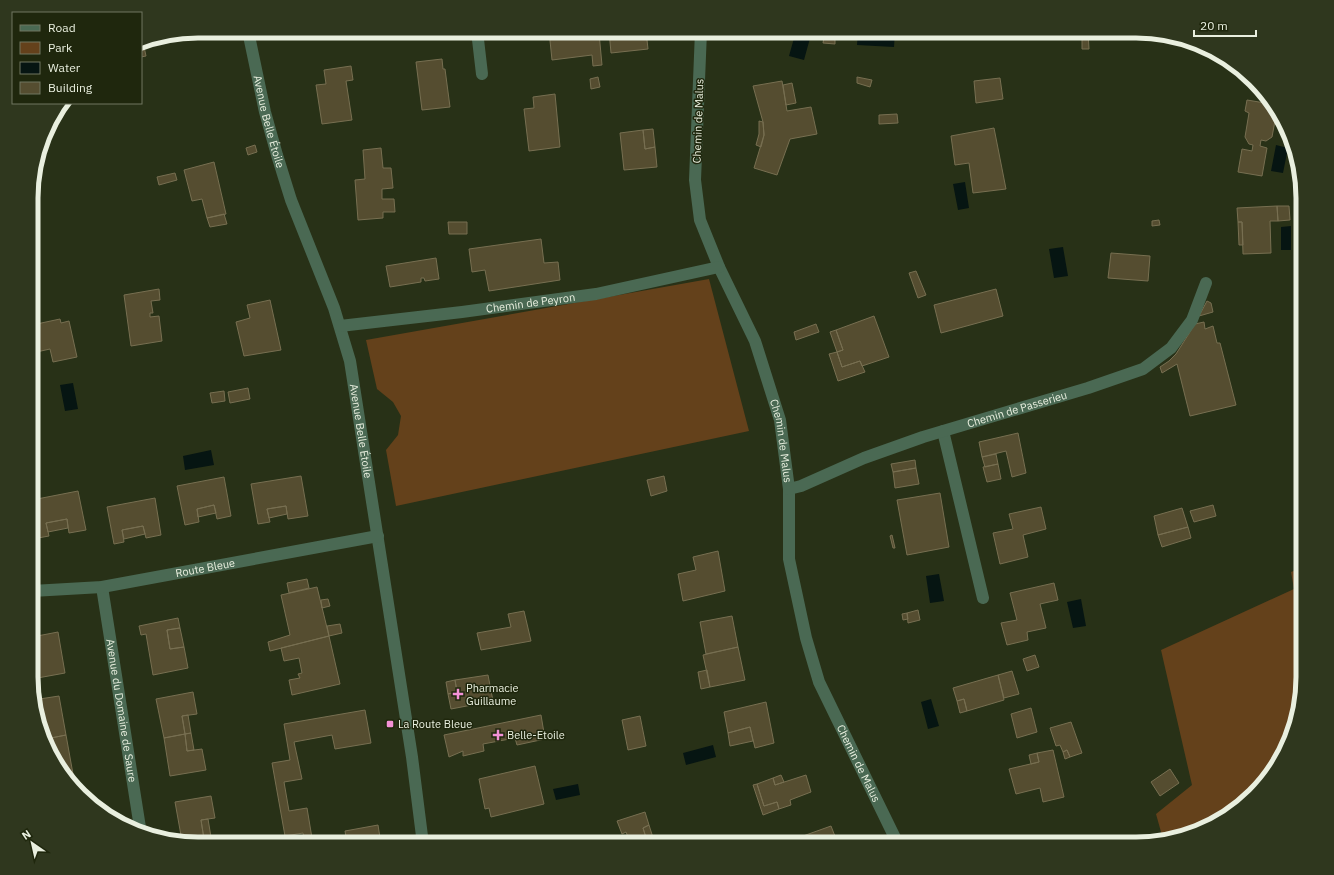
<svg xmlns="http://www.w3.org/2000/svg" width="1334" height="875" font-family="'IBM Plex Sans',sans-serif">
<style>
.green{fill:#64411b}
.water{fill:#061512}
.building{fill:#554d30;stroke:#776f51}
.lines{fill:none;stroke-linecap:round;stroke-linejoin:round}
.street{stroke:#4a6953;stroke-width:12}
.poi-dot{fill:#f391d6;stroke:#1f270d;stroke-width:1.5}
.labels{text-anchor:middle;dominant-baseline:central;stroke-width:3;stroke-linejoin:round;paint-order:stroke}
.street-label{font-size:11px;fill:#e9efdf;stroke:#1f270d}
.poi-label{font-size:11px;fill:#e9efdf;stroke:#1f270d;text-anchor:start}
.rim{fill:none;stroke:#e9efdf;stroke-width:5}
</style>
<rect width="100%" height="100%" fill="#283117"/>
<path class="green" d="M709,279L749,431L396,506L386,450L398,435L401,416L393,402L377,389L366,340Z
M1303,567V688L1294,731L1275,770L1219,822L1163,839L1156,814L1192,785L1161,650L1294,589L1291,572Z"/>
<path class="water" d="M796,31H812L804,60L789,56Z
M858,31H895L894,47L857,45Z
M1276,145L1288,148L1283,173L1271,171Z
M965,182L969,208L958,210L953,184Z
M1291,226V250H1281V227Z
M1063,247L1068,276L1054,278L1049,249Z
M73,383L78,409L65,411L60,385Z
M211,450L214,465L185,470L183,456Z
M939,574L944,601L930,603L926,576Z
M1081,599L1086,626L1073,628L1067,602Z
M931,699L939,726L928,729L921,702Z
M713,745L716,757L686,765L683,753Z
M578,784L580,795L556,800L553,789Z"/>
<path class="building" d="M549,31H589V34L599,33L602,65L593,66L592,55L552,60Z
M609,31H646L648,49L611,53Z
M825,31H835V44L823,43Z
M1082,31H1088L1089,49H1082Z
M141,42H143L146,56L141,57Z
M442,59L443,69H445L450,107L422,110L416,62Z
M351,66L353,80L346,81L352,120L322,124L316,85L326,84L324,70Z
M598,77L600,87L591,89L590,79Z
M857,77L872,80L870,87L857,83Z
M1000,78L1003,99L976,103L974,81Z
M782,81L787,111L811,107L817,134L790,139L777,175L754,168L764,135L763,122L753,86Z
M792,83L796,103L786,105L783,85Z
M555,94L560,147L529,151L524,109L534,108L533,97Z
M1247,100L1271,104L1277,110L1272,137L1266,141L1261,140L1260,146L1267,148L1262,176L1238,172L1242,149L1252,151L1253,145L1249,144L1245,137L1249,113L1245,111Z
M897,114L898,123L879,124V115Z
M759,121L763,122L764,135L761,147L756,145L759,134Z
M994,128L1006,189L973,193L969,163L955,165L951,136Z
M653,129L655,147L645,149L643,130Z
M643,130L645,149L655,147L657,167L624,170L620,133Z
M255,145L257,152L248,155L246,148Z
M381,148L383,168H391L393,188L382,189V199H394L395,212H383V218L358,220L355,180L365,179L363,150Z
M214,162L226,214L207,218L202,199L192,201L184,170Z
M175,173L177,180L159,185L157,177Z
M1277,206H1289L1290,220L1278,221Z
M1277,206L1278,221H1270L1271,253L1243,254L1242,222H1238L1237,208Z
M224,214L227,224L210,227L207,218Z
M1159,220L1160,225L1152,226V221Z
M448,222H467V234H449Z
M1238,222H1242L1243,245H1239Z
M541,239L544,263L558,262L560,280L489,291L485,270L472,272L469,249Z
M1111,253L1150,256L1148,281L1108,278Z
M436,258L439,279L425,281L424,278H421V282L390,287L386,266Z
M916,271L926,295L918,298L909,273Z
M159,289L160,300L151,301L153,313H150V317L159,316L162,341L131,346L124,295Z
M996,289L1003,316L941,333L934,305Z
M270,300L281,350L244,356L236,322L250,318L247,305Z
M1207,301L1211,303L1213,312L1199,316Z
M874,316L889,357L862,366L860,361L842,367L837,352L843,350L836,330Z
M60,319L61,323L69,321L77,357L53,362L50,349L32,353V325Z
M1204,322L1205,329L1213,326L1217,343H1220L1236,405L1190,416L1177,364L1162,373L1160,367L1169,361L1176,354L1195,324Z
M816,324L819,332L796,340L794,332Z
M836,330L843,350L837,352L830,332Z
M837,352L842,367L860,361L865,372L838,381L829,354Z
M248,388L250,399L230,403L228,392Z
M224,391L225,401L212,403L210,393Z
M1018,433L1026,473L1012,477L1006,451L982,457L979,442Z
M996,454L998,464L985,467L982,457Z
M915,460L916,468L893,472L891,464Z
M998,464L1001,479L987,482L983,467Z
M916,468L919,484L895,488L893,472Z
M301,476L308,516L288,519L286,506L267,509L270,522L258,524L251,484Z
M664,476L667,491L651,496L647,480Z
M224,477L231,516L217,519L214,505L197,509L199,522L185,525L177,486Z
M78,491L86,530L69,533L67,519L46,523L49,536L38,538L32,512V500Z
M940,493L949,547L907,555L897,500Z
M155,498L161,535L146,538L143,526L122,530L124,542L114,544L107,507Z
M214,505L216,513L198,517L197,509Z
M1213,505L1216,516L1194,522L1190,511Z
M286,506L287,514L269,518L267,509Z
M1041,507L1046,529L1023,535L1028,557L1000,564L993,533L1013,529L1009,514Z
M1182,508L1188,527L1158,535L1154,516Z
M67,519L68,528L48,532L46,523Z
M143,526L145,534L124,539L122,530Z
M1188,527L1191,538L1162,547L1158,535Z
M892,535L895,548H893L890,536Z
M718,551L725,591L683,601L678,574L696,570L693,557Z
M307,579L309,588L289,593L287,583Z
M1054,583L1058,600L1040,604L1046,628L1027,632L1028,640L1007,645L1001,623L1017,620L1010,593Z
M317,587L329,636L270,651L268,642L290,635L281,595Z
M328,599L330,606L322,608L321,600Z
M918,610L920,620L908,623L907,613Z
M524,611L531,641L481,650L477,633L511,627L508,614Z
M907,613L908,619L903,620L902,614Z
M732,616L738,647L706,654L700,622Z
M178,618L180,628L167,630L170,649L184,647L188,668L153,675L146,634L141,635L139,626Z
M340,624L342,633L329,636L327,626Z
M180,628L184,647L170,649L167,630Z
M58,632L65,673L32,679V637Z
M329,636L340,684L292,695L289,680L300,678L298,674L302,673L299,658L284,661L281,648Z
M738,647L745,680L710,687L703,655Z
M1035,655L1039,667L1027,671L1023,659Z
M707,670L710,687L701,689L698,672Z
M1012,671L1019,694L1004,698L998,675Z
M488,675L493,701L451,709L448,694L457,692L455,680Z
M998,675L1004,700L967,711L964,699L957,701L953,688Z
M455,680L457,692L448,694L446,682Z
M193,692L197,714L182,716L185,734L164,738L156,699Z
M59,696L66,735L46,739L33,700Z
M964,699L967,711L960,713L957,701Z
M766,702L774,743L755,748L750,727L728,733L724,712Z
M1031,708L1037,732L1017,738L1011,714Z
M365,710L371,743L335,749L332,735L294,742L302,779L284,782L289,811L307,808L313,844H305L303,833L285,836L272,763L290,760L284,724Z
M188,715L191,733L185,734L182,716Z
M541,715L545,739L517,745L515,738L483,744L484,751L463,756V751L449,757L444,735Z
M640,716L646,746L628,750L622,720Z
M1071,722L1082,753L1070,757L1067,750L1063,752L1060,745L1056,746L1050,728Z
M750,727L753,741L730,746L728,733Z
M191,733L194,750L187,751L185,734Z
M185,734L187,751L202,749L206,770L170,776L164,738Z
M66,735L73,774L67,775L53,761L46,739Z
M1053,750L1064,797L1043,802L1040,788L1016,794L1009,769L1039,762L1037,753Z
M1067,750L1070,757L1065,759L1063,752Z
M1037,753L1039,762L1031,764L1029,755Z
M535,766L544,804L491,817L489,808L485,809L479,779Z
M1170,769L1179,783L1160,796L1151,782Z
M781,775L784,782L775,785L773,778Z
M806,775L811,792L790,800L791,805L779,809L777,802L764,806L757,784L773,778L775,785Z
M757,784L764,806L777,802L779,809L763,815L753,785Z
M211,796L215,818L201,820L204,839L182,841L175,802Z
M645,812L649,825L643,828L648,844H622L630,842L626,832L622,834L617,821Z
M208,819L211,837L204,839L201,820Z
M378,825L381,844H344L347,843L345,831Z
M649,825L655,844H648L643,828Z
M831,826L838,844H806L803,836Z
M211,837L212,844H205L204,839Z
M537,837L538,844H524V839Z
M204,839L205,844L185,842Z
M517,840L518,844H499V842Z"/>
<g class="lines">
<g class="street">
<path id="s1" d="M248,31L265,112L277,155L291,200L334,308L350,361L412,757L423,844"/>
<path d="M477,31L482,74"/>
<path id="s2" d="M701,31L695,180L700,220L719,267L755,341L780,420L789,489V559L806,638L819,682L898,844"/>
<path id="s3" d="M340,326L462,312L596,294L719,267"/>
<path d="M943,431L983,598"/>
<path id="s4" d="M789,489L801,486L864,458L923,437L1088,388L1143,369L1171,348L1192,320L1206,283"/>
<path id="s5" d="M102,587L141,834"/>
<path id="s6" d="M32,591L102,587L378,536"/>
</g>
</g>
<g class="poi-dot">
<path d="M456 688h4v4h4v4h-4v4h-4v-4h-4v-4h4z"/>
<rect x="386" y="720" width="8" height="8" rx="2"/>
<path d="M496 729h4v4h4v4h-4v4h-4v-4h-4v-4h4z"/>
</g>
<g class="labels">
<g class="street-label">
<text transform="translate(698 121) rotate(-88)">Chemin de Malus</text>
<text stroke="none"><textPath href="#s1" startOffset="93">Avenue Belle Étoile</textPath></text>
<text stroke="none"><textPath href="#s3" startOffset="192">Chemin de Peyron</textPath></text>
<text stroke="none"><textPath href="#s4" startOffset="242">Chemin de Passerieu</textPath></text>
<text stroke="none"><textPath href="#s1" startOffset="417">Avenue Belle Étoile</textPath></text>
<text stroke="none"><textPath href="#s2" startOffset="426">Chemin de Malus</textPath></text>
<text stroke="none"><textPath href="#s6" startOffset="175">Route Bleue</textPath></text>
<text stroke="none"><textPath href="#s5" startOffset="125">Avenue du Domaine de Saure</textPath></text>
<text stroke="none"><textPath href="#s2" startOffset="762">Chemin de Malus</textPath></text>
</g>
<g class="poi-label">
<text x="466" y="688">Pharmacie<tspan x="466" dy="13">Guillaume</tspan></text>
<text x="398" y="724">La Route Bleue</text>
<text x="507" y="735">Belle-Etoile</text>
</g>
</g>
<path d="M0 0H1334V875H0ZM198 38H1136A160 160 0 0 1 1296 198V677A160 160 0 0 1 1136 837H198A160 160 0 0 1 38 677V198A160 160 0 0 1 198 38Z" fill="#2f371e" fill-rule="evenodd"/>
<path class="rim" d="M198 38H1136A160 160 0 0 1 1296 198V677A160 160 0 0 1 1136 837H198A160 160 0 0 1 38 677V198A160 160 0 0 1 198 38Z"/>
<rect x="12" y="12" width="130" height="92" fill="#1f270d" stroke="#707761"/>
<rect x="20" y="25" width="20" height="6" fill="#4a6953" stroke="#707761"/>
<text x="48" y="32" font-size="12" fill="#e9efdf">Road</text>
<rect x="20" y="42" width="20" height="12" fill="#64411b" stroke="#707761"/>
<text x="48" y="52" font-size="12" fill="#e9efdf">Park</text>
<rect x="20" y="62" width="20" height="12" fill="#061512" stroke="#707761"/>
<text x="48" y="72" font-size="12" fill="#e9efdf">Water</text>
<rect x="20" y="82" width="20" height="12" fill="#554d30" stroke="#707761"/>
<text x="48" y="92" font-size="12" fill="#e9efdf">Building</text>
<g transform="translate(32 843) rotate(326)" stroke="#1f270d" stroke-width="3" paint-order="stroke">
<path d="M0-3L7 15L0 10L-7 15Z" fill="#e9efdf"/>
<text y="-6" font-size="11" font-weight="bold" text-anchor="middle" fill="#e9efdf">N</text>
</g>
<path d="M1194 30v6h62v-6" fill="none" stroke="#e9efdf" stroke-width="2"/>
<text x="1200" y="30" font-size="12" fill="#e9efdf" stroke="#1f270d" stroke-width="3" paint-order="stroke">20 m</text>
</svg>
